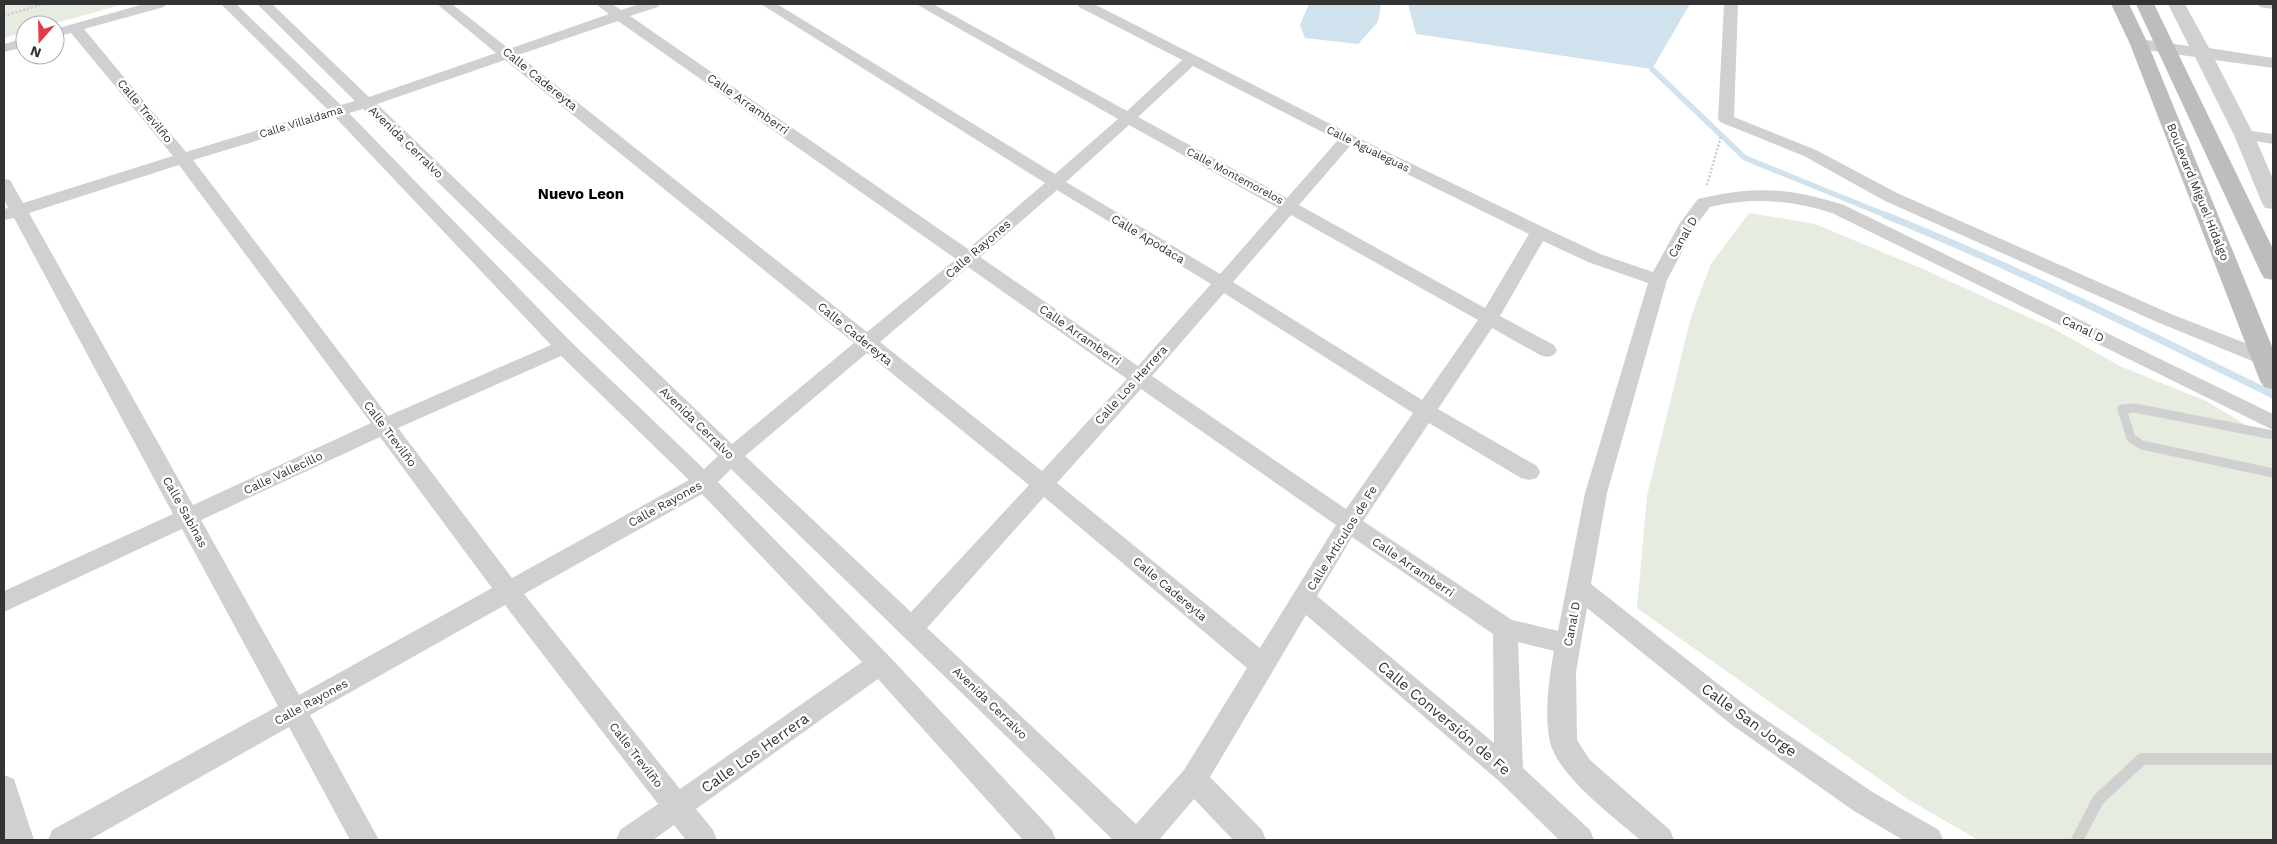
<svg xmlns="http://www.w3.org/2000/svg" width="2277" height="844" font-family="'Work Sans',sans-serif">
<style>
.green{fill:#e6ecdf}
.water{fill:#cfe2ee}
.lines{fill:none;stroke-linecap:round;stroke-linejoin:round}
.stream-far1{stroke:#cfe2ee;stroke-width:5.5}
.stream{stroke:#cfe2ee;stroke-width:7}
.path{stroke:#cdcdcd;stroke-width:2.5;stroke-dasharray:2 2;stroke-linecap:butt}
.service-far1{stroke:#d0d0d0;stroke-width:9}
.service{stroke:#d0d0d0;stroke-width:12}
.minor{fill:#d0d0d0;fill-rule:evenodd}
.tertiary{fill:#d0d0d0;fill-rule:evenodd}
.secondary{fill:#bdbdbd;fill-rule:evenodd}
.labels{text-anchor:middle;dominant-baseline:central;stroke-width:5;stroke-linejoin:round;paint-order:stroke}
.far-street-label{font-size:11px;fill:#333;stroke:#fff}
.street-label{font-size:12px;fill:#333;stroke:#fff}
.quarter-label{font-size:15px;font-weight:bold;fill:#000;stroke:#fff}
.near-street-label{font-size:15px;fill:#333;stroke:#fff}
</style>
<rect width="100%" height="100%" fill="#fff"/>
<path class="green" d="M4,4H124L49,25H25V32L4,38Z
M1749,213L1815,224L1923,269L2052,328L2122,367L2206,401L2273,441V840H1978L1906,798L1637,608L1647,496L1691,317L1711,264Z"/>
<path class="water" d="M1309,4H1381L1378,22L1358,44L1305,38L1300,25Z
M1408,4H1690L1652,69L1416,34Z"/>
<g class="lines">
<path class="stream-far1" d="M1652,69L1745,158L1888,216"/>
<path class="stream" d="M1885,215C2017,268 2145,332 2273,395"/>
<path class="path" d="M4,16L43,4
M1707,185L1721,136"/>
<path class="service-far1" d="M2273,435L2135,408L2122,409L2131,438L2142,445L2273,473"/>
<path class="service" d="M2077,840L2098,800L2142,759H2273"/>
<path class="minor" d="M144,4H166L164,7L84,29L186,152L327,109L221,4H236L341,105L355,101L257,4H272L369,97L496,53L437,4H452L509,49L609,14L596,4H612L621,10L640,4H660L658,7L630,16L968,249L1045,183L761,4H777L1055,174L1118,119L916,4H933L1127,111L1182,60L1079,7L1077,4H1094L1354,136L1545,228L1600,254L1653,272L1680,223L1698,199C1755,185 1789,188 1844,205L2273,414V430L1832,213C1790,200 1753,197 1710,207L1697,224L1667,280L1607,493L1591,584L1750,709L1874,793L1939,830L1943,840H1903L1854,811L1732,725L1587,608L1576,672L1577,740L1590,760L1670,830L1674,840H1640C1614,817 1558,776 1550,742C1544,716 1549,677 1554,651L1518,642L1523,768L1590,830L1594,840H1559L1500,782L1306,615L1210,777L1262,830L1266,840H1233L1194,799L1159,840H1113L731,469L718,482L889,656L1052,830L1056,840H1023L878,679L696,809L713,830L717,840H686L674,825L653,840H616L620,830L658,804L505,605L310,715L379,840H350L289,727L89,840H48L52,830L278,706L182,529L4,612V591L173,514L14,218L4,220V209L8,208L4,199V179L10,180L23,203L173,156L71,33L55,37V29ZM618,21L956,259L867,332L518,55ZM505,60L854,343L732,444L377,104ZM1193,66L1338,140L1287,198L1138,117ZM363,109L718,456L704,469L571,342L349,113ZM335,117L551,345L388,416L193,160ZM1129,125L1278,208L1220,274L1066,182ZM1350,146L1529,234L1485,308L1299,205ZM179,165L371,423L193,505L29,213ZM1057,190L1211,284L1138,366L980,257ZM1291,215L1478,320L1422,400L1233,282ZM1543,241L1588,262L1648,283L1585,493L1558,631L1512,620L1363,521L1429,423L1521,478L1529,480L1537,478L1540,472L1537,466L1438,409L1492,328L1540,355L1547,357L1554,355L1557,350L1554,345L1500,316ZM968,267L1127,379L1042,471L880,342ZM1224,293L1413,413L1346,509L1152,376ZM867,353L1029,485L911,612L745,456ZM561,356L689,480L512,578L398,428ZM1141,389L1336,525L1260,648L1057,483ZM380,437L492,588L299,695L201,520ZM702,494L862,662L680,789L524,594ZM1044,497L1247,668L1184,770L1136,824L927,628ZM1352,537L1493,634L1494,743L1317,596Z
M1724,4H1738L1734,117L1816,150L1897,193L2171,314L2271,353L2273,357L2271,363L2264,365L2257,363L2157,322L1885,201L1804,156L1720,122L1718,119Z
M2258,4H2273V9L2260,7Z
M25,38V47L4,52V44Z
M2244,130L2273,134V144L2238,138L2236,135L2238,132Z
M4,775L14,779L34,840H6L4,834Z"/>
<path class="tertiary" d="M2168,4H2185L2209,48L2273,58V68L2215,60L2254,135L2273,179V209L2265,208L2262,203L2234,135L2195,57L2139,49L2133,48L2130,44L2133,40L2139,39L2189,46Z"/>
<path class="secondary" d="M2111,4H2129L2148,44L2273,349V390L2264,387L2260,381L2130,44Z
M2136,4H2154L2273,249V280L2264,278L2261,273Z"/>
</g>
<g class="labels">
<g class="far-street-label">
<text transform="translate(301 122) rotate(-17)">Calle Villaldama</text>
<text transform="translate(1368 149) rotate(26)">Calle Agualeguas</text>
<text transform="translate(1235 176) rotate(28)">Calle Montemorelos</text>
</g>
<g class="street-label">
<text transform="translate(540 79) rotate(39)">Calle Cadereyta</text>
<text transform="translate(748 104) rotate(35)">Calle Arramberri</text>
<text transform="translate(145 111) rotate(50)">Calle Trevilño</text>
<text transform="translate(406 142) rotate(44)">Avenida Cerralvo</text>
<text transform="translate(2198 192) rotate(68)">Boulevard Miguel Hidalgo</text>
<text transform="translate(1683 237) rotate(-59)">Canal D</text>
<text transform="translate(1148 239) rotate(31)">Calle Apodaca</text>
<text transform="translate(978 249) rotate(-41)">Calle Rayones</text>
<text transform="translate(2083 329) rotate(26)">Canal D</text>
<text transform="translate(855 334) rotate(39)">Calle Cadereyta</text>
<text transform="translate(1080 335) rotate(35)">Calle Arramberri</text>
<text transform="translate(1131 385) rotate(-48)">Calle Los Herrera</text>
<text transform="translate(697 423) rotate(44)">Avenida Cerralvo</text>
<text transform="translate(390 434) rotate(53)">Calle Trevilño</text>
<text transform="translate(283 473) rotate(-25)">Calle Vallecillo</text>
<text transform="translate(665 504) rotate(-29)">Calle Rayones</text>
<text transform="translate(185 512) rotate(61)">Calle Sabinas</text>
<text transform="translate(1342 538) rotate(-58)">Calle Artículos de Fe</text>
<text transform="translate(1413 567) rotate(34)">Calle Arramberri</text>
<text transform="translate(1170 589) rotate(40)">Calle Cadereyta</text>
<text transform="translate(1572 624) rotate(-79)">Canal D</text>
<text transform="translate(311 702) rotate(-29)">Calle Rayones</text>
<text transform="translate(990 703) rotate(44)">Avenida Cerralvo</text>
<text transform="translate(636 755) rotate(52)">Calle Trevilño</text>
</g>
<g class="quarter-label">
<text x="581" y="194">Nuevo Leon</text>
</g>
<g class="near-street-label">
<text transform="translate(1444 718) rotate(40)">Calle Conversión de Fe</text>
<text transform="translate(1749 720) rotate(36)">Calle San Jorge</text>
<text transform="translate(755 753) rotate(-35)">Calle Los Herrera</text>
</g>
</g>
<rect width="2277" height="844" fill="none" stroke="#333333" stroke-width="10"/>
<g transform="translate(40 40) rotate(200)"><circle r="24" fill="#ffffff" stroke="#adadad"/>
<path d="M0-4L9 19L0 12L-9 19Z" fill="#e63946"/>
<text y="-8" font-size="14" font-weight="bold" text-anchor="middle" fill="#333333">N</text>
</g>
</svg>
